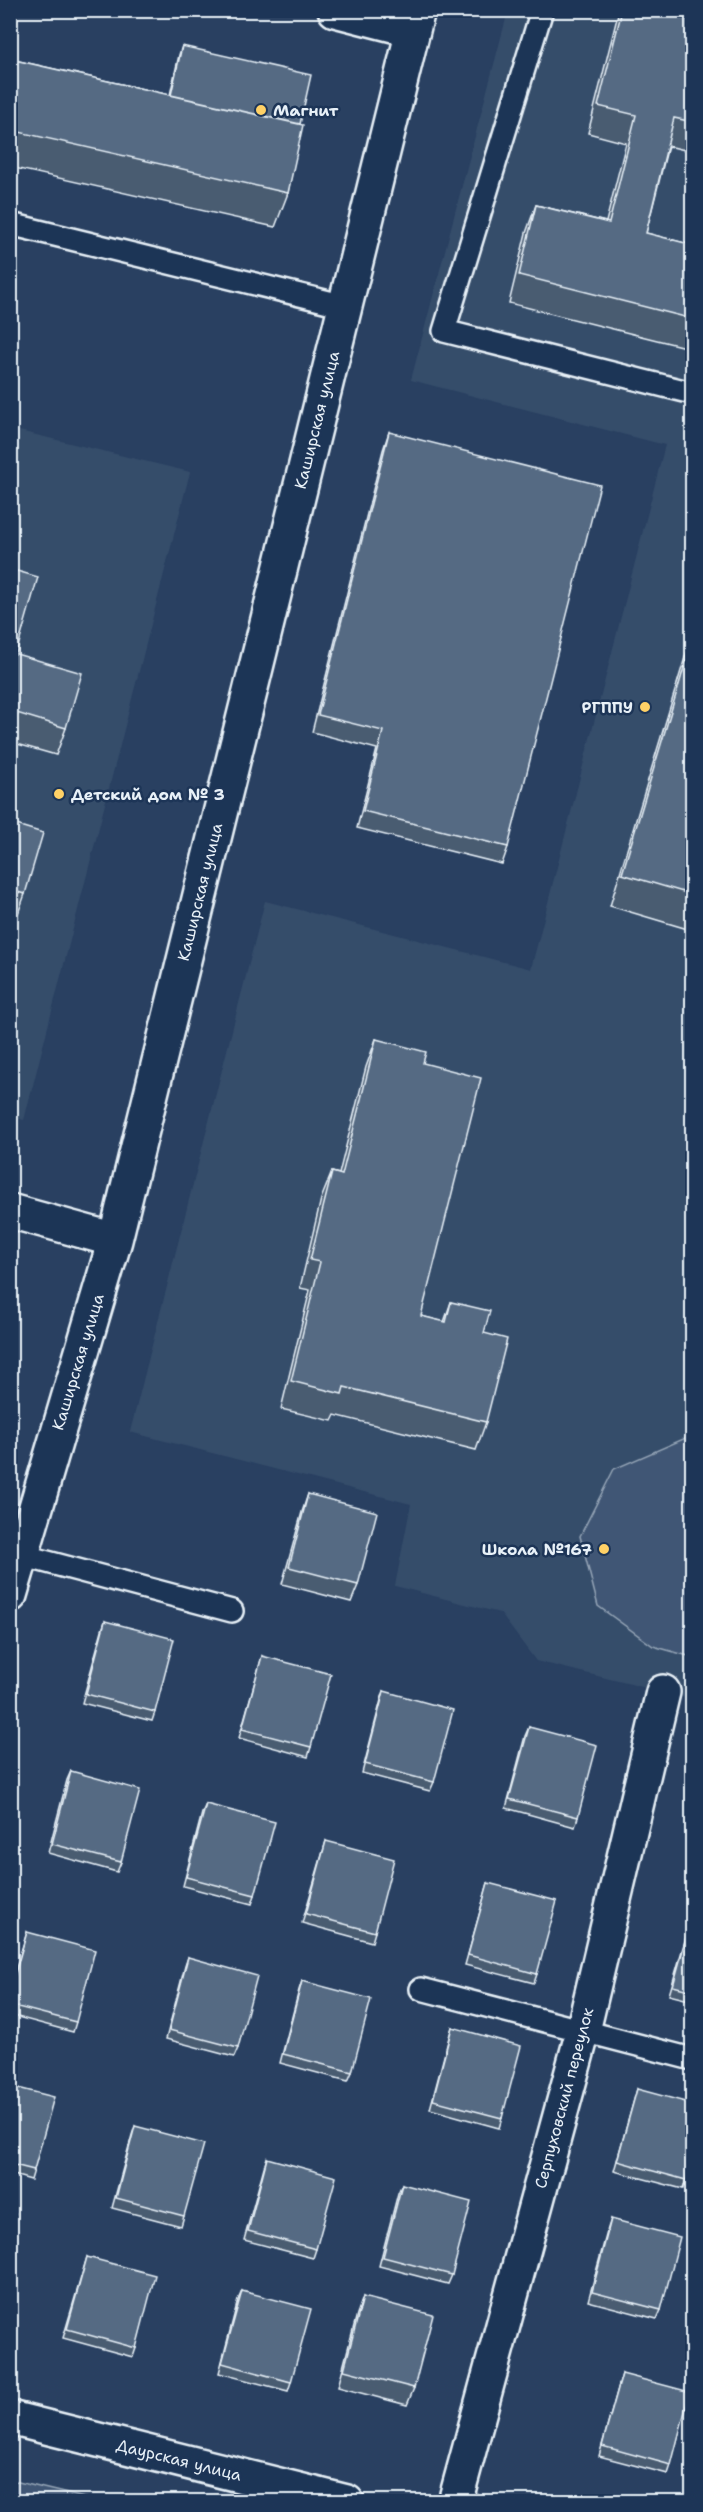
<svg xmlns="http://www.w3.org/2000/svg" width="703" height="2512" font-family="'Shantell Sans',sans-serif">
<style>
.built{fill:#364d6b}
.green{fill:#415774;stroke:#94a4b6;stroke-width:1.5}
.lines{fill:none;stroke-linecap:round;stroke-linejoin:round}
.service-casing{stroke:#e8f1f8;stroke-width:26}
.minor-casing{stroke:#e8f1f8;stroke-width:38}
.service{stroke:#1d3557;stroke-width:21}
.minor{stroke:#1d3557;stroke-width:33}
.wall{fill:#495b71;stroke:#e8f1f8;stroke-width:1.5}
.building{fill:#556a83;stroke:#e8f1f8;stroke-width:1.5}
.poi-dot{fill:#ffd166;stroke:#1d3557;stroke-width:2}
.labels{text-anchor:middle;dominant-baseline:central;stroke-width:5;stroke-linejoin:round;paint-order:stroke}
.poi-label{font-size:16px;font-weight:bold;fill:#e8f1f8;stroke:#1d3557;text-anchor:start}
.street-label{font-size:16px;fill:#e8f1f8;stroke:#1d3557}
</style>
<rect width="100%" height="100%" fill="#294061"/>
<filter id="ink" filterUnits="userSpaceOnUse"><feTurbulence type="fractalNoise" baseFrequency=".0167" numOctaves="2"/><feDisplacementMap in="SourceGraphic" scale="12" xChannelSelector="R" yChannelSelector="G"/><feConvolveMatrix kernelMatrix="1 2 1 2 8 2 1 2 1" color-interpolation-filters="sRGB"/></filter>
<g filter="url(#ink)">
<path class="built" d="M508,11H692V1699L536,1661L500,1613L395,1586L411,1504L130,1432L265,901L531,969L665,445L411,380Z
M11,429L190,472L24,1120L11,1117Z"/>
<path class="green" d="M688,1437L692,1439V1657L653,1646L598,1606L580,1536L614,1469Z
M10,2480L97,2501H11Z"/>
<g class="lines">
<g class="service-casing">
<path id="service" d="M542,10L444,331L692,393
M10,224L345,306
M21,1555L232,1611
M421,1989L692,2059"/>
</g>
<g class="minor-casing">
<path id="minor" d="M335,10L413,30
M10,1211L115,1240
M10,1595L115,1240L418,10
M10,2418L347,2502
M455,2502L583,2031L663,1692"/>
</g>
<use href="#service" class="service"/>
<use href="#minor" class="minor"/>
</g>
<path class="wall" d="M619,10H693V152L668,146L646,233L693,245V349L509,303L526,233L536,205L606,222L626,143L588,133Z
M182,46L300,124L288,193L275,227L10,167V59L170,95L179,55Z
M389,432L508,847L502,864L357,828L377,749L312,732L383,450Z
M10,569L16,654L66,728L56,755L10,742Z
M693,631V925L691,930L610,906Z
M10,823L25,894L15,922L10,920Z
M376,1039L423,1063L421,1316L444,1322L451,1302L484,1333L486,1422L476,1450L335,1415L332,1421L281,1409L310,1290L300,1288L321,1199L332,1172L339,1174L366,1067Z
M308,1494L358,1585L351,1602L282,1584L302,1512Z
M105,1621L155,1712L152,1721L82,1703L102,1630Z
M262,1656L311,1747L308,1757L239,1738Z
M384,1691L434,1782L430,1791L362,1773L381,1700Z
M529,1727L578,1817L575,1827L506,1808L525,1736Z
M71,1771L121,1862L117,1872L48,1853L67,1780Z
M206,1804L255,1895L252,1904L183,1886L202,1813Z
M326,1841L375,1932L372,1942L302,1923Z
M488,1883L537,1974L534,1983L465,1965Z
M693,1913V2001L669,1995Z
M27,1932L76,2022L73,2032L10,2015V1988Z
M188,1957L238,2048L234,2057L166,2039L185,1966Z
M302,1981L352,2072L348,2081L280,2063L299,1990Z
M452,2027L502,2118L499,2128L430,2109L449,2037Z
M10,2086L34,2170L31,2180L10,2174Z
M637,2089L686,2180L683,2189L614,2171Z
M135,2126L184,2216L181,2226L112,2208L132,2135Z
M267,2158L316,2249L313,2258L244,2240L264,2167Z
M402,2184L452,2275L448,2284L379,2266L398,2193Z
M611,2219L661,2310L657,2319L588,2301L608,2228Z
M87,2257L136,2348L133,2357L63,2338Z
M242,2291L291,2382L288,2391L219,2373L238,2300Z
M363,2297L414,2388L407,2405L338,2387L357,2314Z
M622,2374L671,2465L668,2474L599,2456Z"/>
<path class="building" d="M622,10H693V122L674,118L646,233L693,245V319L519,275L536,205L609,223L636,115L598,106Z
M182,46L311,75L300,124L171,95Z
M10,59L303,125L288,193L10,130Z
M389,432L600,485L508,847L363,811L383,731L318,715Z
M10,569L38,577L16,654L82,673L66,728L10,711Z
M693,638V895L622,874Z
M10,823L43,833L25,894L10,890Z
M376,1039L426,1052L423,1063L481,1078L421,1316L446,1322L451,1302L490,1311L484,1333L507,1339L486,1422L344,1387L342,1394L291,1381L320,1262L310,1260L332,1172L342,1175Z
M308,1494L377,1512L358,1585L289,1567Z
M105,1621L174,1639L155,1712L86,1694Z
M262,1656L331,1674L311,1747L242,1729Z
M384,1691L453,1710L434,1782L365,1764Z
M529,1727L597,1745L578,1817L509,1799Z
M71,1771L140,1790L121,1862L52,1844Z
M206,1804L275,1822L255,1895L186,1877Z
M326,1841L394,1859L375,1932L306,1914Z
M488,1883L557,1901L537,1974L468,1955Z
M693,1913V1991L673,1986Z
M27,1932L95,1950L76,2022L10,2005V1991Z
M188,1957L257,1976L238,2048L169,2030Z
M302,1981L371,1999L352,2072L283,2054Z
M452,2027L521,2046L502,2118L433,2100Z
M10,2086L54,2097L34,2170L10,2164Z
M637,2089L693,2104V2156L686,2180L617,2161Z
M135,2126L204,2144L184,2216L116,2198Z
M267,2158L336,2177L316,2249L248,2231Z
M402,2184L471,2202L452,2275L383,2257Z
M10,2213L15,2214L10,2231Z
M611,2219L680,2237L661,2310L592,2292Z
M87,2257L155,2275L136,2348L67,2329Z
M242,2291L311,2309L291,2382L222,2363Z
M363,2297L433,2315L414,2388L344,2370Z
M622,2374L690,2392L671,2465L602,2446Z"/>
</g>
<g class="poi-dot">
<circle cx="261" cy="110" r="6"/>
<circle cx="645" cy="707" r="6"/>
<circle cx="59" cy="794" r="6"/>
<circle cx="604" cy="1549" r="6"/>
</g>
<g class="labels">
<g class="poi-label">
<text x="273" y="110">Магнит</text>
<text x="633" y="707" text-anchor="end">РГППУ</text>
<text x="71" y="794">Детский дом № 3</text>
<text x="592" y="1549" text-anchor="end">Школа №167</text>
</g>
<g class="street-label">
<text transform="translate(317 420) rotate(-76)">Каширская улица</text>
<text transform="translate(200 892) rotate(-76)">Каширская улица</text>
<text transform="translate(78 1362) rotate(-73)">Каширская улица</text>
<text transform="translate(564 2098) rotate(-75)">Серпуховский переулок</text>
<text transform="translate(179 2460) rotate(14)">Даурская улица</text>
</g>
</g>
<rect width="703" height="2512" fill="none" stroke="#1d3557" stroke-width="36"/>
<rect x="18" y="18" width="667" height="2476" fill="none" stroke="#e8f1f8" stroke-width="2" filter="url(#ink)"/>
</svg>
